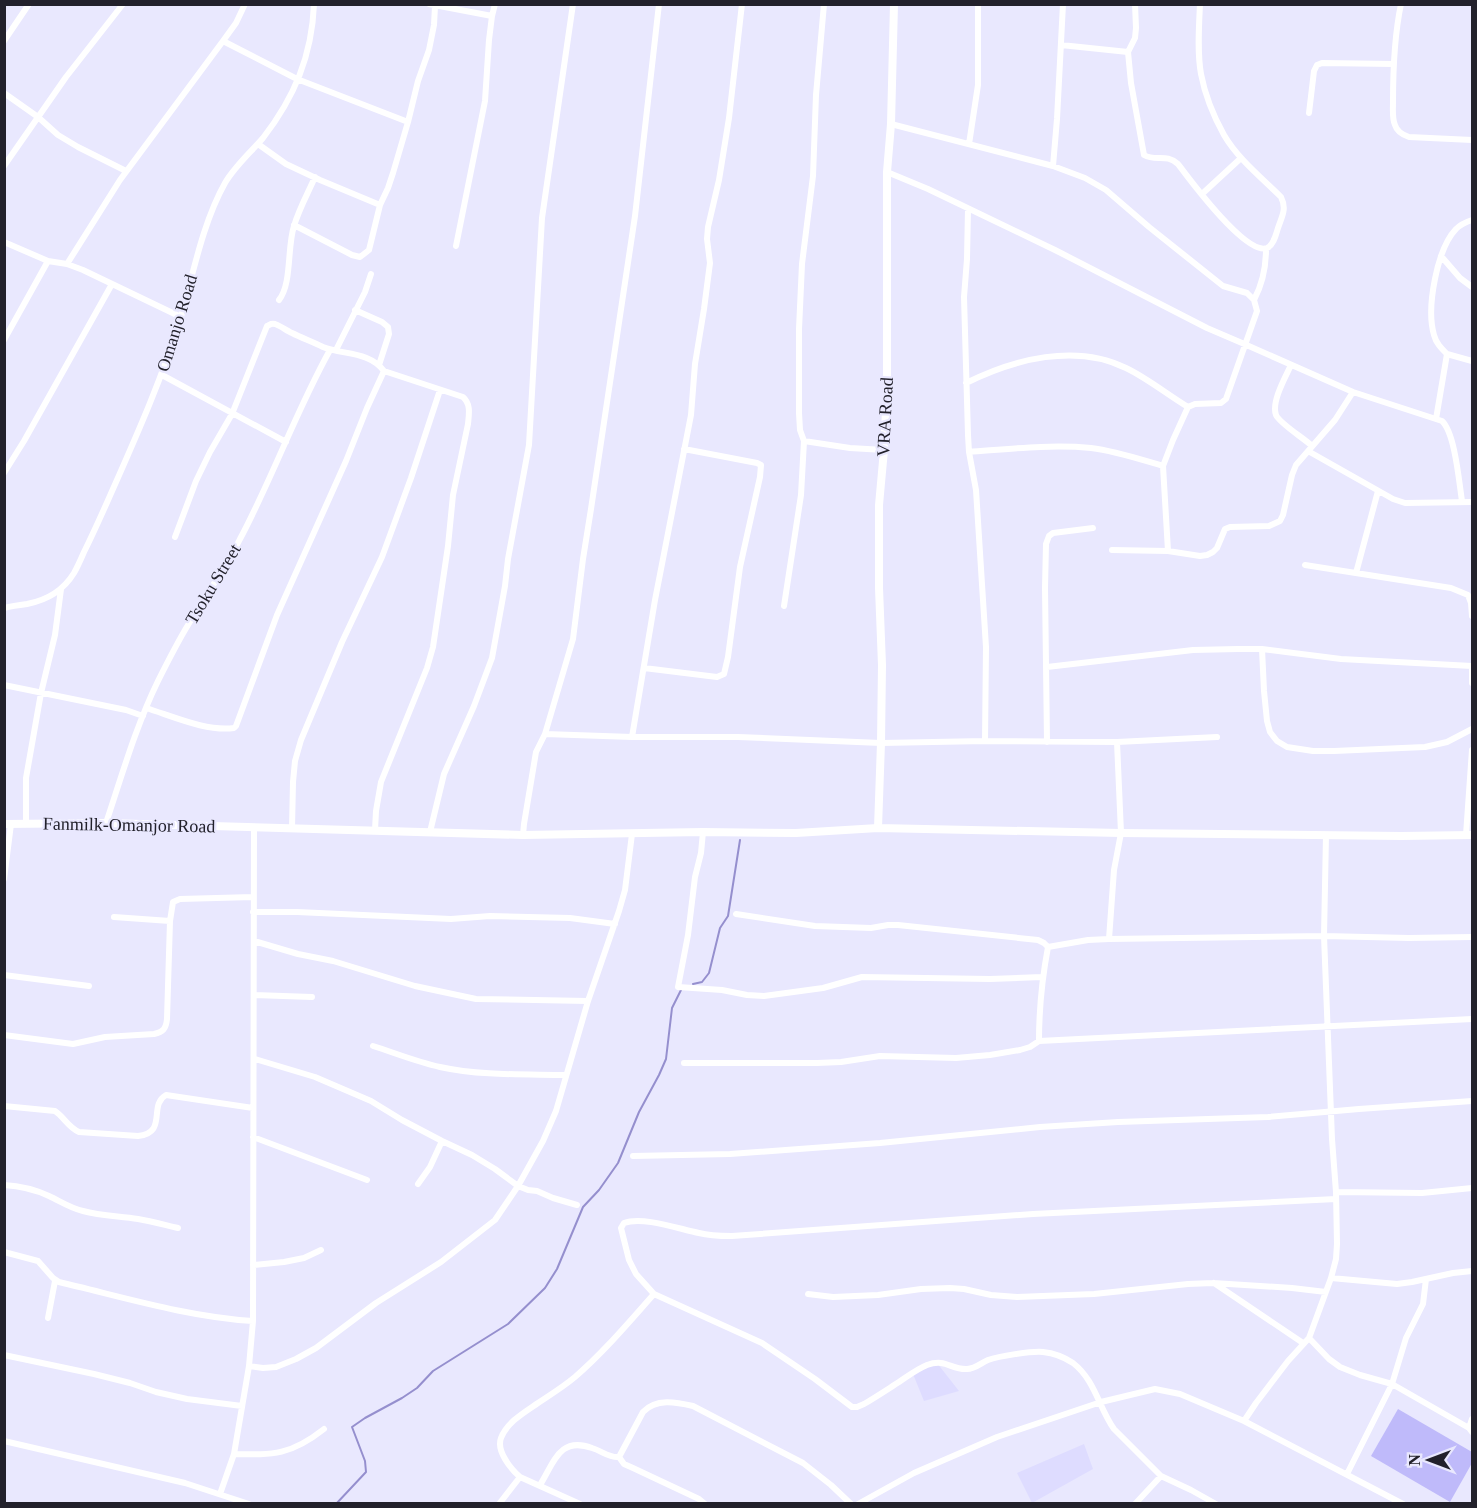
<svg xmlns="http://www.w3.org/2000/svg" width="1477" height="1508" font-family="Georgia,serif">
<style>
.built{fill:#dedcff}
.green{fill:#bfbafa}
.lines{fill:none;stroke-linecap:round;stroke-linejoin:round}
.stream{stroke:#958fce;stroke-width:2}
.street{stroke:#fff;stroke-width:6}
.secondary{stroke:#fff;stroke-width:8}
.labels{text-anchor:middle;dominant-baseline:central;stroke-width:4.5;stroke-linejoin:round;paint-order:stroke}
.street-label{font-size:18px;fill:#22212b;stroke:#e9e8fe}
</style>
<rect width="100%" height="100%" fill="#e9e8fe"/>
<path class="built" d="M937,1363L959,1391L924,1401L913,1374Z
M1084,1444L1093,1469L1032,1503L1017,1473Z"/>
<path class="green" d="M1398,1409L1472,1452V1463L1450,1502L1371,1456Z"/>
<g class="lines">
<path class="stream" d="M693,984L702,982L709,973L720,928L728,916L740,840
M336,1504L366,1472L365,1461L352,1427L365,1418L402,1398L417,1388L433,1371L508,1324L545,1288L557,1269L583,1207L599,1190L618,1163L639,1112L659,1075L666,1059L672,1008L681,990"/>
<path class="street" d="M429,4L492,16
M1135,4L1136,28L1135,38L1128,52L1131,83L1144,155C1156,162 1166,153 1178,164C1190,180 1246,256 1267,248C1274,245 1276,234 1278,228C1282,216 1287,209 1281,197C1262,178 1238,159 1224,135C1214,117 1205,95 1201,74C1197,53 1199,26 1200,4
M1401,4C1394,37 1393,69 1393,102C1393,109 1392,119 1395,125C1397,132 1403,135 1409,137L1472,140
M4,41L29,4
M223,41L297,79L408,122
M1061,45L1128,52
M4,93L38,117L58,135L78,147L126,171
M1309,113L1314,71L1317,65L1322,63L1394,64
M891,124L1053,166L1085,178L1106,190L1149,227L1223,286L1247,293L1254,300L1257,311L1226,399L1221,403L1195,404L1188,407L1173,440L1163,466L1168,551
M258,144L286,164L320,180L380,205
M969,144L978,85V4
M4,166L66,77L123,4
M1053,166L1057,119L1063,4
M887,172L928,189L1055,250L1207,328L1242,343L1353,392L1442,421C1455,433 1459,482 1462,501
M1202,194L1241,158
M968,209L967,259L964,297L968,435L969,452L976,490L986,647L985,741
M294,225L352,255L360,257L369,250L380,205L388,188L393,173L408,122L418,81L429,50L434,25L435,6
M4,242L48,261L67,264L83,270L181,317
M456,246L485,101L489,40L492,16L495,4
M1441,256L1460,278L1472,287
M67,264L120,180L223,41L236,23L245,4
M279,300C292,284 287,247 294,226C299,209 308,193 315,177
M1254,300C1263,283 1266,267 1266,249
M355,310L382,322L388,327L389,334L379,365
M4,340L48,261
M336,350L365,292L371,274
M1447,354L1472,361
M1291,365C1286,376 1271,402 1276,415C1279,423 1305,439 1312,446
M162,375L286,442
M966,383C1014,359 1076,343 1126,368C1147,378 1168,395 1188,407
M1436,419L1447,354C1441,348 1436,343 1434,335C1426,308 1437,249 1456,229C1461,224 1466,222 1472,220
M804,441L850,448L884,450
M1308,451L1393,499L1405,503L1472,502
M969,452C1009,449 1051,444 1091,448C1116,451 1139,459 1163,466
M4,473L24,441L112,284
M175,537L196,481L210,452L232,414L267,326C271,324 271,323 275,324C281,326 287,331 292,333C302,338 313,342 323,347C343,355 369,351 384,371L463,397C471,404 469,414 468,424L453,495L448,546L433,647L427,668L381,782L376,811L375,830
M1112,550L1168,551L1200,556L1207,555L1213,552L1217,548L1225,529L1230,527L1269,526L1280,521L1283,515L1292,475L1296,465L1335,420L1353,392
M1305,565L1451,588L1468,595L1471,603L1472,616
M1356,573L1378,491
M784,606L801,495L804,441L800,430L799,413V329L802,264L813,176L816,95L824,4
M4,608C12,606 19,605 27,604C48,600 63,591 74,573C78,566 81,559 84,552C93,534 101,516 109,498C135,439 162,379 181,317C193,274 203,222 225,183C235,166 250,153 263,138C294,98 312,56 314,4
M1262,649L1264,691L1267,721L1270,732L1277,741L1287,747L1313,751H1334L1425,747L1447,742L1472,729
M1047,667L1193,650L1238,649H1262L1341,659L1472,666
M644,668L717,677L724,674L728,657L740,567L760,477L761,465L757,463L684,449
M1472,669V683
M4,685L126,710L143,716
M146,708C172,716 207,732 234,728L236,726L277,615L346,461L367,408L384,371
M545,734L632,737H738L881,743L985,741L1117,742L1217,737
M632,737L655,600L691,415L695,364L704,309L710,263L707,239L708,227L719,180L729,118L742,4
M1047,742L1045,588L1046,544L1049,536L1053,533L1093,528
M106,823C122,775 136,726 158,681C167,663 177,643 188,625C205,596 225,569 240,539C273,477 296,411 330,350
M26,824V778L41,693L55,635L61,589
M292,828L293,782L295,761L301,740L342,642L382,557L411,478L440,390
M430,832L444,774L474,706L492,658L505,586L508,559L529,445L542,218L573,4
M703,832L701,853L695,877L688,935L678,987L722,990L747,995L764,996L823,988L862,977L990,979L1042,977
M523,835L524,824L536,752L545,734L573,639L583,559L591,509L635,216L659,4
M1466,835L1472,750
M4,879L11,824
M253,912H297L451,919L490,916L570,918L615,924
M736,914L815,926L871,928L888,925H898L1038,940L1044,943L1048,947L1088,940L1109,939L1324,936L1409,938L1472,937
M114,917L170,921
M1109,939L1114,870L1121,833L1117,742
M254,941L298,954L333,961L415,986L476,999L588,1001
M4,975L89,986
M254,995L312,997
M4,1035L73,1044L105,1037L154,1034C163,1032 166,1029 167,1019L170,921L173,902L180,899L253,897
M1039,1041C1039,1009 1042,979 1048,947
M373,1046C395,1053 417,1062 440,1067C481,1076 525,1074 566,1075
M255,1059L315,1077L371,1101L402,1120L442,1141L472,1155L495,1169L518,1186L528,1190L537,1191L553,1198L577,1205
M684,1063H817L841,1062L880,1056L956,1058L990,1055L1020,1050L1030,1047L1039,1041L1472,1019
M4,1106L55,1111C64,1117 68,1127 79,1132L138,1136C168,1133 148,1105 166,1095L253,1108
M253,1137L367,1180
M633,1156L730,1154L880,1143L1040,1127L1118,1122L1268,1117L1359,1109L1472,1101
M418,1184L430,1167L442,1141
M4,1185C21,1186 34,1189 49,1196C60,1201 70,1208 83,1211C101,1216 119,1216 138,1219C151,1221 165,1225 178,1228
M1336,1192L1422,1193L1472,1188
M4,1252L38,1261L53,1278L59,1282C123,1297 188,1317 253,1321
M253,1265L284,1262L304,1258L321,1250
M1331,1278L1397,1284L1412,1282L1453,1273L1472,1271
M1214,1283L1303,1343
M808,1294L833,1297L878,1295L921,1289L950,1288L964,1289L991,1295L1017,1297L1094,1294L1188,1284L1213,1283L1292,1288L1326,1292
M48,1318L55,1281
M1309,1338L1329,1359L1340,1367L1360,1375L1392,1384L1469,1428L1472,1432
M4,1355L94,1374L130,1383L156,1392L187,1399L242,1406
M249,1366L263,1368L276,1367L296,1359L316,1348L376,1303L441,1262L495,1220L518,1186L543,1141L556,1111L588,1001L619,911L625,890L632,834
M1244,1421L1256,1403L1288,1361L1309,1338L1331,1278L1336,1259L1337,1244L1336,1192L1332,1139L1324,936L1326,835
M1469,1428L1472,1419
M4,1441L185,1483L249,1504
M234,1454C274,1455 291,1455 324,1429
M619,1457L624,1464L633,1468L699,1499L705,1504
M1347,1474L1392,1384L1406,1338L1423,1304L1426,1279
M540,1485C554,1463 559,1436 592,1448C602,1451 609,1458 619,1457L643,1412C656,1398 676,1402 693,1406L803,1463L831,1485L851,1504
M220,1494L234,1454L249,1366L253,1321L254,827
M499,1504L520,1477
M580,1504L520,1477C511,1469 496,1451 501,1438C507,1422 525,1412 538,1403C550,1395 563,1387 575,1377C604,1352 629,1322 654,1294
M858,1504L914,1473L997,1437L1101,1402L1155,1389L1180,1394L1244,1421L1403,1504
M1135,1504L1161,1476
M1216,1504L1191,1490L1161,1476L1114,1429C1099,1408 1095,1380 1073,1363C1064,1357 1053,1353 1043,1352C1031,1351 999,1356 988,1360C981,1363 975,1369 967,1369C951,1370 946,1358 927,1365C917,1369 908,1376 899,1382C888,1389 876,1397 864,1404L857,1407H852L815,1379L762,1343L654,1294L636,1274L629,1260L621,1228L624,1223C643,1216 679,1229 699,1233C710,1236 720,1236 732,1236L1033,1214L1336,1199"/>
<path class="secondary" d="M4,824L106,823L523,835L703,832L796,833L878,828L1121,833L1401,836L1472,835
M878,828L881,743L882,665L879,588V505L884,450L887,391V172L891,124L894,4"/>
</g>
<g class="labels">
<g class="street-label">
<text transform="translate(177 323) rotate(-73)">Omanjo Road</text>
<text transform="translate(885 417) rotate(-87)">VRA Road</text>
<text transform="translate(213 584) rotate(-59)">Tsoku Street</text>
<text transform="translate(129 825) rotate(1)">Fanmilk-Omanjor Road</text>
</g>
</g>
<rect width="1477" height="1508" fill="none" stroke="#22212b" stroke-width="12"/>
<g transform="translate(1429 1460) rotate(270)" stroke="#e9e8fe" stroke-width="4.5" paint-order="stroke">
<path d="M0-4.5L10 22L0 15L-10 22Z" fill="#22212b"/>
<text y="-9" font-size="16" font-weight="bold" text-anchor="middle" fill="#22212b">N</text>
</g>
</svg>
